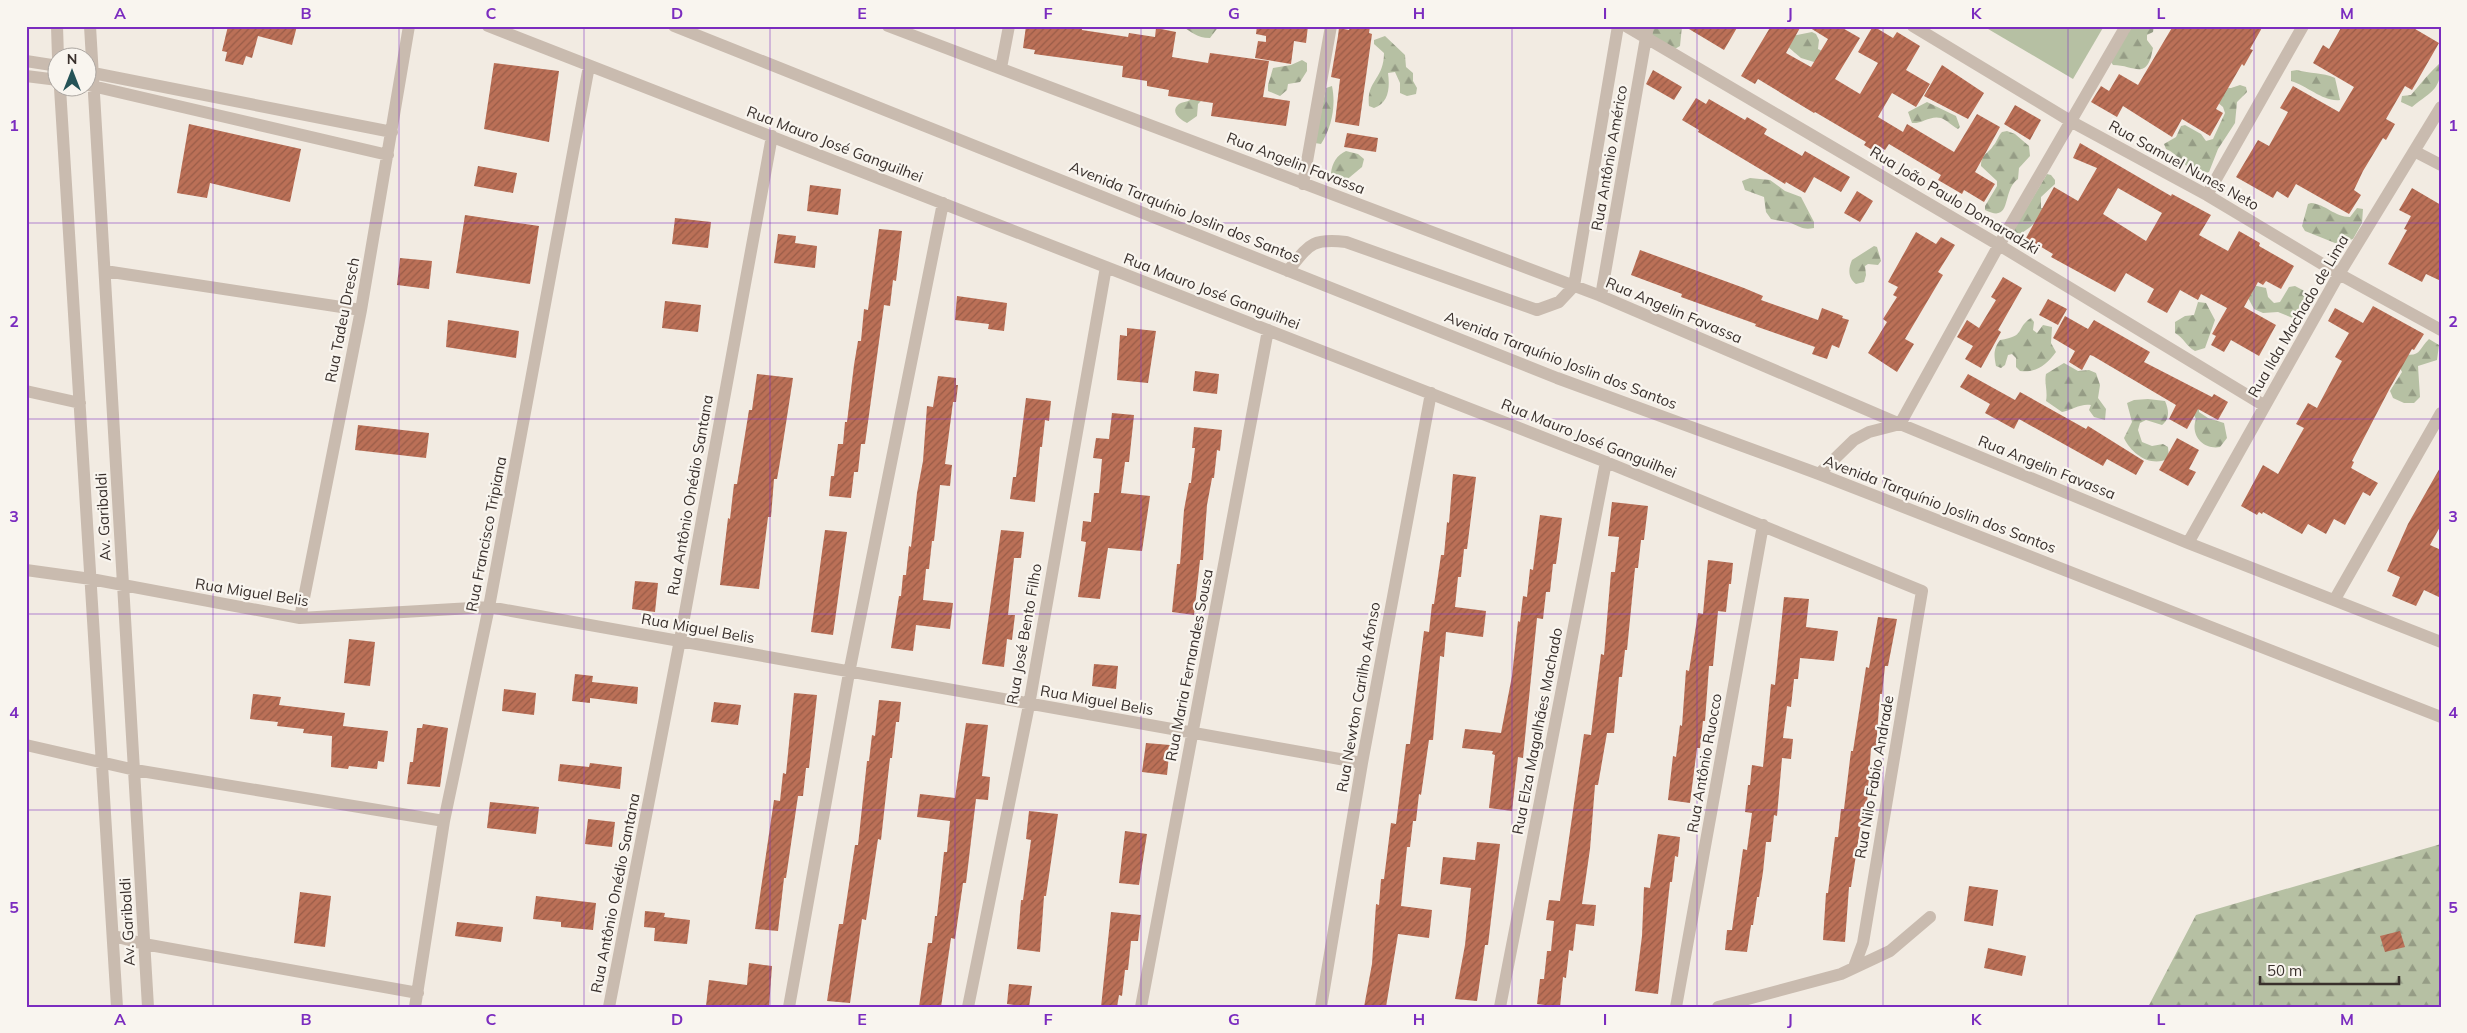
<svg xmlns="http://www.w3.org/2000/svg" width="2467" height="1033" font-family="Mulish,sans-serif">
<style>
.forest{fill:url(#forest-firs)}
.green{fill:#b6c0a3}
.building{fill:url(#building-hatch);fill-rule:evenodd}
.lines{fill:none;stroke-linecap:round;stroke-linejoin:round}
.minor{stroke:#c9bbaf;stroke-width:12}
.grid{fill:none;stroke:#7b2cbf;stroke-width:1;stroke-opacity:0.55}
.labels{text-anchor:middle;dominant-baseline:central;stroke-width:4.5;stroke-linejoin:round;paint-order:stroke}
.street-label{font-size:15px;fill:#39302c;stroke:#f9f5ef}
.neatline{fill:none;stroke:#7b2cbf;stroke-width:2}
.grid-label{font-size:16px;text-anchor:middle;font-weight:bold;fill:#7b2cbf}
</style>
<defs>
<pattern id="forest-firs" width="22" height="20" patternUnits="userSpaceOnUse" patternTransform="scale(1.25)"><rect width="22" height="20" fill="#b6c0a3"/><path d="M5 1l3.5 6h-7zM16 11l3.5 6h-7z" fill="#959c85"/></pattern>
<pattern id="building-hatch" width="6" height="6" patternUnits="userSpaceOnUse" patternTransform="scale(1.25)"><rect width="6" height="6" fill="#bb7057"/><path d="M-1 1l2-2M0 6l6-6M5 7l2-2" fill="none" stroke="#995c48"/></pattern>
</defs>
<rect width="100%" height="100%" fill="#f2ebe2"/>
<path class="forest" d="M1181,26H1219L1210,38C1196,38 1193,32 1181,26Z
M1651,26H1682L1680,46L1673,50L1651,34Z
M2136,26H2154L2153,32L2147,35V40L2153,48C2147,82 2135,65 2113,65L2111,62L2126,32Z
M1812,32L1816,34L1819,40L1818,49L1831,55L1814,62L1801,58L1787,46L1792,36Z
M1385,36L1405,55L1406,67L1413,73V81L1417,88L1416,94L1407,96L1400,93V83L1395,72L1388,73C1390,87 1389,103 1374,108L1369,106C1366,80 1384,80 1384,53L1374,44V40Z
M1302,60L1307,63V71L1300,82L1288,84L1287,90L1280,96L1268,91V85L1273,68L1291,65Z
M2441,62C2441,90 2433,90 2412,107L2401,102L2402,96L2411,95C2421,83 2430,72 2441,62Z
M2297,70C2310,74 2322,72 2335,78L2340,100C2323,102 2308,86 2291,81V71Z
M2240,85L2246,87L2247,92L2237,102L2235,123L2218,149L2209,172C2189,179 2182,155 2166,149L2164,144L2176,137L2181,126L2185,125L2201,134L2206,141L2213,139L2225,113L2223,107L2217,102L2223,88H2231Z
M1332,86C1336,105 1332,127 1321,144L1315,143L1326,88Z
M1192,96L1202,100L1198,104L1197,116L1187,123C1181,120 1169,112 1179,104C1182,102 1187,102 1190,100Z
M1927,102L1956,116L1960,127L1958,129C1952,126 1947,120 1941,118C1930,115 1922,124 1912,123L1908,112Z
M2007,131L2015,134L2029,146L2030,156L2019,168L2018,179C2001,191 2013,224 1985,210V206L1997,186V181L1981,166C1981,154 1988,154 1993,146C1997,142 1998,136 2002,132Z
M1346,151L1358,154L1364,159L1362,167L1344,182L1337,180L1331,173C1332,163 1337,155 1346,151Z
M2047,174L2051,175L2055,180V184L2041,197V208L2048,210C2039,218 2026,234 2015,235L2014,229Z
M1750,178L1770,180L1785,191L1801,197L1814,222V228C1803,230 1801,227 1791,223C1785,221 1777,221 1771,219L1766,212L1764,197L1745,190L1742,181Z
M2311,203C2325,204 2335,217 2350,217L2357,208L2363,209L2362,223L2353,239L2340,243H2335L2305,231L2302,226L2308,204Z
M1874,246L1877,247L1881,261L1878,265L1868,264L1865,266L1866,275L1864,282L1856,284C1848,278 1848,269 1852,260Z
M2248,284L2266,288L2268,297L2274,303L2280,302L2289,287L2295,286L2310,294L2309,307L2295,319L2278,312L2263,313L2254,309L2246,294Z
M2198,302L2206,303L2215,320L2205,348L2195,351C2186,346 2184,338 2175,333V322L2185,316L2194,315Z
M2031,318L2034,322L2033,330L2037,333L2043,325L2052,327L2051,343L2056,352C2046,365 2037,373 2020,371L2016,367V358L2012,354L2008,355L2005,365L2001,368L1996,366C1994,356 1993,349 2000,340C2027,336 2015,328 2031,318Z
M2429,339L2439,345L2437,360L2418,366L2420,397L2414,403H2404L2393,398L2390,391L2402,372L2399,366L2403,354C2421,357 2418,350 2429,339Z
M2064,363L2078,371L2089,370L2096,373L2100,385L2098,398L2106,409L2105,420L2094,417L2089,410L2091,405C2081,403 2072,410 2062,412L2046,401C2048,391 2044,383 2046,374Z
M2185,398L2199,409V412L2208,418L2224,423L2227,438L2220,447C2203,450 2190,435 2196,419Z
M2148,399L2165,401C2169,410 2170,419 2162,425L2146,420L2140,423L2138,430L2142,442L2152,446L2163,444L2168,447L2169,458C2152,468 2132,455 2124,438L2132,422L2127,403L2134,400Z
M2441,844V1007H2148L2196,915Z"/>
<path class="green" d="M1983,26H2104L2073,79Z"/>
<path class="building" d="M228,26H297L292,45L258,36L252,58L246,56L243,65L225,61L227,52L222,51Z
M1026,26H1082V30L1128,37L1129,33L1155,37L1156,28L1176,32L1172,57L1208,63L1210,53L1269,61L1263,97L1290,101L1286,126L1211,116L1213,103L1168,96L1169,90L1147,86V81L1122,77L1123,66L1034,54L1035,50L1023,48Z
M1257,26H1308L1306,43L1294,41L1291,64L1255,58L1258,41L1266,42V36L1256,34Z
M1350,26H1370L1369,33L1372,34L1359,126L1335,122L1340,79L1331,77L1338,36L1339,28L1349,30Z
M1684,26H1738L1724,50Z
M1771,26H1801L1786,53L1811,67L1828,39L1807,26H1839L1860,38L1835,79L1860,94L1878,63L1858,52L1873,26L1893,38L1897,32L1920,46L1906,70L1930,84L1916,107L1892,93L1878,117L1903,132L1907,124L1954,152L1977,114L2000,127L1975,172L1995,184L1984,202L1964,190L1962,194L1938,180L1941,175L1889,144L1885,150L1880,147L1877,153L1864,145L1866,142L1815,112L1814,113L1758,79L1755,84L1741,76Z
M2173,26H2263L2250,49L2253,50L2244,66L2242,64L2216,109L2223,113L2210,136L2182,119L2172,137L2123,106L2117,117L2091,102L2101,86L2109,91L2119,74L2138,85Z
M2342,26H2410L2439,43L2412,90L2405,86L2386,119L2395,124L2386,140L2383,138L2363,171L2354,190L2361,195L2349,214L2296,184L2288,198L2277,191L2273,198L2236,177L2258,140L2269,146L2288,112L2280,108L2293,86L2339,112L2354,87L2313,63L2323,45L2329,49Z
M494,63L559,71L549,142L484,129Z
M1942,65L1984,93L1968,119L1924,96Z
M1653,70L1682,87L1674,100L1646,84Z
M1696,98L1706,104L1709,99L1745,120L1747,117L1767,129L1764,134L1802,156L1805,151L1850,177L1841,192L1814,177L1805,193L1786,182L1785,184L1698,132L1699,130L1682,120Z
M2015,105L2041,120L2030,140L2004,124Z
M189,124L301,149L290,202L210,183L207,198L177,193Z
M1347,133L1378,138L1376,152L1344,147Z
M2080,143L2171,196L2172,194L2211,215L2199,235L2228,251L2239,231L2260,243L2259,246L2294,266L2281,289L2266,281L2263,285L2258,282L2244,307L2276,325L2259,356L2231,340L2224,352L2211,345L2216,336L2212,334L2227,308L2201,294L2198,300L2180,290L2167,313L2147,302L2154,289L2126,273L2115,292L2051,257L2053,254L2026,238L2054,187L2078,201L2097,168L2073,158ZM2118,188L2162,213L2146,241L2103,214Z
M478,166L517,173L513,193L474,186Z
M810,185L841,189L838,215L807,211Z
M2412,188L2441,205V281L2426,274L2422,282L2388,264L2407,230L2404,229L2411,216L2399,210Z
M1857,191L1873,201L1860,222L1844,213Z
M465,215L539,226L530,284L456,273Z
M675,218L711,222L708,248L672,244Z
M879,229L902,231L896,281L893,280L890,306L884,305L865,444H861L858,472H854L851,498L829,496L831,476H834L838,444H843L845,422H847L854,365L858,341H861L864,309L868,310Z
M1916,232L1936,244L1941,237L1955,245L1938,272L1943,275L1905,339L1914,344L1897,372L1868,353L1887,322L1883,319L1897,297L1893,295L1898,287L1888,282Z
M778,234L796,236L795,243L817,246L815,268L774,263Z
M1640,250L1744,288L1763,296L1761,300L1818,320L1822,308L1843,316L1842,318L1849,320L1839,348L1832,345L1827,359L1812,354L1815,347L1755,326L1756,324L1681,297L1682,294L1631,275Z
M400,258L432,261L429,289L397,285Z
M2003,277L2022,288L1998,330L2001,332L1981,368L1965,359L1973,346L1957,337L1967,320L1979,328L1996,300L1991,297Z
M957,296L1007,303L1004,331L988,329L989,324L955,320Z
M2048,299L2067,309L2058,325L2039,315Z
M665,301L701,305L698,332L662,328Z
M2373,306L2424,334L2414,350L2412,349L2390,388L2352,461L2354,462L2351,468L2378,483L2370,496L2363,492L2345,525L2334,519L2326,534L2308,524L2302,534L2263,512L2262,514L2259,512L2257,515L2241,506L2263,465L2278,474L2304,428L2296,424L2308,403L2317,408L2342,361L2335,357L2349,333L2328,321L2335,308L2363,323Z
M2065,316L2088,329L2094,320L2150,352L2144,362L2212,397L2214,394L2228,402L2218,420L2198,409L2187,429L2169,419L2176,405L2093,356L2090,355L2082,370L2069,362L2075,351L2053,338Z
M448,320L519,331L516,358L446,347Z
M1127,328L1156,331L1148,383L1117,380L1120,335L1127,336Z
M1195,371L1219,374L1217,394L1193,391Z
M757,374L793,378L780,462L777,479H774L771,517H768L759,589L720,585L728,518L730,519L734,484H737L749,410H752Z
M1968,374L2015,400L2020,392L2086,429L2088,426L2144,461L2136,475L2107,459L2103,466L2019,419L2014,429L1985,413L1990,404L1960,387Z
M938,376L956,378V385H958L956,402H953L945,464L952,465L950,486L940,485L934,541H932L929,569H926L923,600L953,603L950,629L916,625L913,651L891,648L899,596H901L903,575H906L909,546L911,547L917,493L923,461L927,406L933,407Z
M1026,398L1051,401L1049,421L1045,420L1042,447H1040L1035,502L1010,499L1013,477H1016Z
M1112,413L1134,415L1129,462H1125L1121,493L1150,496L1142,551L1108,548L1100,599L1078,597L1086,542L1081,541L1083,521L1091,522L1094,493H1099L1102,459L1093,458L1096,438L1109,439Z
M358,425L429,433L426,458L355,450Z
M1194,427L1222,430L1220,451L1217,450L1214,478H1212L1207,505L1203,560H1200L1194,615L1172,612L1177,564H1180L1184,510L1189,483H1191L1195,448H1192Z
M2177,438L2199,450L2189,469L2196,472L2188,486L2159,470Z
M2441,466V525L2430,545L2441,550V598L2424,590L2416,606L2392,596L2400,577L2387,571L2408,524Z
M1453,474L1476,477L1467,549H1464L1461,577H1458L1455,607L1486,611L1483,637L1446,632L1444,657L1440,656L1433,740H1429L1421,795L1419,794L1416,821H1413L1410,847H1407L1401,906L1432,910L1429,938L1398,934L1386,1007H1364L1372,964L1376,904L1379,905L1381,879H1384L1391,823L1396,824L1406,744H1410L1424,631L1429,632L1432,604H1434L1441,555H1444L1447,522L1449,523Z
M1612,502L1648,506L1644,540H1641L1638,568H1635L1627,650H1625L1622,677H1619L1614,733H1607L1598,785H1595L1590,849L1582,904L1596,905L1594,926L1576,924L1573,951L1569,950L1566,978L1563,977L1560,1007L1537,1004L1540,979H1544L1547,951H1551L1554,921L1546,920L1549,900L1560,901L1584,734L1591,735L1601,654L1604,655L1611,572H1615L1619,537L1608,536Z
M1540,515L1562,518L1556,564H1553L1550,592H1546L1543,619L1537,618L1523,758L1518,757L1512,811L1489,808L1495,755L1492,754L1493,751L1462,748L1465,729L1501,733L1512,676L1518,621L1520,622L1523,596L1527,597L1530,569L1533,570Z
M825,530L847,532L833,635L811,632Z
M1001,530L1024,532L1021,558H1014L1008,615H1015L1012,640L1007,639L1004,667L982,664Z
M1708,560L1733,563L1731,584H1729L1726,612L1718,611L1713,666H1709L1705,721H1703L1700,748H1697L1690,803L1668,800L1673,756L1676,757L1680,725L1682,726L1686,670L1689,671L1698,613L1703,614Z
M635,581L658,583L655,612L632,609Z
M1784,597L1809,599L1806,627L1838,631L1834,661L1800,658L1798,679H1794L1791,707L1787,706L1783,738L1793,739L1791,759L1782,758L1777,816L1774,815L1771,842H1766L1763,872L1759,897H1757L1753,925H1751L1747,952L1725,950L1727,930H1732L1743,849L1747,850L1752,813L1745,812L1748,785H1750L1752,765L1763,767L1771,684L1775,685Z
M1878,617L1897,619L1888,666H1885L1882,694H1880L1876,748H1871L1867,805L1864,804L1851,887H1849L1845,942L1823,940L1826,893H1828L1835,837H1838L1841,809H1844L1851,751H1853L1866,667L1869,668Z
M349,639L375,642L370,686L344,683Z
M1094,664L1118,666L1116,689L1092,686Z
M575,674L593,676L592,682L638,687L637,704L590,698V703L572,701Z
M504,689L536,693L534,715L502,711Z
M794,693L817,695L809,768H806L803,796H798L786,878H784L778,931L755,929L774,800L780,801L783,773L786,774Z
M253,694L281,697L279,705L345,713L343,726L388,731L384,762L378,761L377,769L349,766L348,769L331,767L332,736L303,733L304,729L277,726L278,722L250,719Z
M879,700L901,702L899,722H896L892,758H890L881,840L878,839L866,920L862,919L850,1003L827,1001L839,924H843L855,845H858L867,761H869L872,735L875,736Z
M714,702L741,705L738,725L711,722Z
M966,723L988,725L982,776L990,777L988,800L976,799L966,883H963L955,939L951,938L941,1007H919L928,943H932L935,916H937L944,852H947L950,821L917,817L920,794L955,798Z
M423,724L448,728L440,787L407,784L410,762H413L417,728H422Z
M1146,743L1170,745L1167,775L1142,772Z
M590,763L622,767L620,789L558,781L560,764L589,767Z
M490,802L539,807L536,834L487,828Z
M1029,811L1058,814L1046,896H1044L1040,952L1017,949L1021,900H1023L1031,840L1026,839Z
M588,819L615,822L612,847L585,844Z
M1125,831L1147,834L1139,885L1119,883Z
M1658,834L1680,837L1678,857L1675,856L1672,882H1670L1658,994L1635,991L1642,936L1644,887L1650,888Z
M1477,842L1500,844L1488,945H1485L1477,1001L1455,999L1465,945L1471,888L1440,884L1443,857L1475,860Z
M1969,886L1998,890L1993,926L1964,921Z
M300,892L331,896L325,947L294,943Z
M536,896L596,903L593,930L561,927V922L533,919Z
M645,911L665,913L664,917L690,920L687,944L654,941L655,928L644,927Z
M1111,912L1141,915L1138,941H1131L1128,970H1125L1122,996L1119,995L1117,1007H1101Z
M457,922L503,927L501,942L455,936Z
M2400,931L2405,947L2385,952L2380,936Z
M1988,948L2026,956L2022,976L1984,968Z
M749,963L772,966L769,1007L706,1006L709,980L747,985Z
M1009,984L1032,986L1029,1007L1007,1004Z"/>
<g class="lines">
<path class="minor" d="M57,26L58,58
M90,26L148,1007
M488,26L1606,462L1922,591L1863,943L1854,967
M674,26L1557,378L1819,474L2441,717
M888,26L1601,296L1900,424L2188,543L2441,642
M1626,26L1999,245L2265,406
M1913,26L2072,122L2207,195L2339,274L2441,330
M26,61L58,66
M1001,68L1009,26
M88,72L392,132
M26,76L58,80
M88,85L388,155
M60,88L117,1007
M2414,151L2441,165
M1303,184L1331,26
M2207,195L2303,26
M105,271L361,310
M1288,271C1309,245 1311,238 1346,242L1537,310L1559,302L1574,286L1618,26
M1601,296L1648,26
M26,391L80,403
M1819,474L1854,440L1869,432L1900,424L1999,245L2126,26
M2188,543L2339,274L2441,107
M26,570L91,579L300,618L489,607L1362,763
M2335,599L2441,413
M300,618L361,310L409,26
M26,745L135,770L444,821
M114,936L144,944L418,993
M415,1007L444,821L489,607L589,66
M609,1007L680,640L772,136
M789,1007L849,673L943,203
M968,1007L1029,705L1106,267
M1141,1007L1268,330
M1321,1007L1362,763L1431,393
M1500,1007L1606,462
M1676,1007L1763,525
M1718,1007L1841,974L1890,951L1930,917"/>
</g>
<path class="grid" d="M213,26V1007M399,26V1007M584,26V1007M770,26V1007M955,26V1007M1141,26V1007M1326,26V1007M1512,26V1007M1697,26V1007M1883,26V1007M2068,26V1007M2254,26V1007M26,223H2441M26,419H2441M26,614H2441M26,810H2441"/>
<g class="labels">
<g class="street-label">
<text transform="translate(835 144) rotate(21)">Rua Mauro José Ganguilhei</text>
<text transform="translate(1609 158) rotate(-80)">Rua Antônio Américo</text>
<text transform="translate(1296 163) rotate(21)">Rua Angelin Favassa</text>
<text transform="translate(2184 165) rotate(29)">Rua Samuel Nunes Neto</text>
<text transform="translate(1955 200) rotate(31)">Rua João Paulo Domaradzki</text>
<text transform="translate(1185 212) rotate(22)">Avenida Tarquínio Joslin dos Santos</text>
<text transform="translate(1212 291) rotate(21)">Rua Mauro José Ganguilhei</text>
<text transform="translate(1674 310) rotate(23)">Rua Angelin Favassa</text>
<text transform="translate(2298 316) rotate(-60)">Rua Ilda Machado de Lima</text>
<text transform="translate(342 320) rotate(-79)">Rua Tadeu Dresch</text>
<text transform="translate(1561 360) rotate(21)">Avenida Tarquínio Joslin dos Santos</text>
<text transform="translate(1589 438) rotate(22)">Rua Mauro José Ganguilhei</text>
<text transform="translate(2047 467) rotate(22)">Rua Angelin Favassa</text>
<text transform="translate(690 495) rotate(-80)">Rua Antônio Onédio Santana</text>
<text transform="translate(1940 504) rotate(21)">Avenida Tarquínio Joslin dos Santos</text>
<text transform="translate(103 517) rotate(-93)">Av. Garibaldi</text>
<text transform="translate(486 534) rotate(-79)">Rua Francisco Tripiana</text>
<text transform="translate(252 592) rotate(9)">Rua Miguel Belis</text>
<text transform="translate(698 628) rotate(10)">Rua Miguel Belis</text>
<text transform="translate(1024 634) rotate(-80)">Rua José Bento Filho</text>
<text transform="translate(1189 665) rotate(-79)">Rua Maria Fernandes Sousa</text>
<text transform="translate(1358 697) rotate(-80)">Rua Newton Carilho Afonso</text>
<text transform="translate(1097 700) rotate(10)">Rua Miguel Belis</text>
<text transform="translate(1537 731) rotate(-79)">Rua Elza Magalhães Machado</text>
<text transform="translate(1704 763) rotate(-80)">Rua Antônio Ruocco</text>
<text transform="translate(1874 777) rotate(-80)">Rua Nilo Fabio Andrade</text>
<text transform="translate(615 893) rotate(-79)">Rua Antônio Onédio Santana</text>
<text transform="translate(127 922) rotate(-93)">Av. Garibaldi</text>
</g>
</g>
<rect width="2467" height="1033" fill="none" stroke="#f9f5ef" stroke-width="55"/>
<g transform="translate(72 72)"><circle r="24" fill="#f9f5ef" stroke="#aca6a1"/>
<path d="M0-4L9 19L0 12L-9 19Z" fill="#255357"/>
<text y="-8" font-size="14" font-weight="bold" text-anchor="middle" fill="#39302c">N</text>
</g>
<path d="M2260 976v8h139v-8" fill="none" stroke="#39302c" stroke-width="2.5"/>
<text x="2267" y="976" font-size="15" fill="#39302c" stroke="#f9f5ef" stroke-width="4" paint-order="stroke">50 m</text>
<rect x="28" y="28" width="2412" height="978" class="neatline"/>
<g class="grid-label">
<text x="120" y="19">A</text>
<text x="306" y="19">B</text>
<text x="491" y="19">C</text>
<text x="677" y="19">D</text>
<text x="862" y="19">E</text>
<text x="1048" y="19">F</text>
<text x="1234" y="19">G</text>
<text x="1419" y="19">H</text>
<text x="1605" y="19">I</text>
<text x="1790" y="19">J</text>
<text x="1976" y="19">K</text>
<text x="2161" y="19">L</text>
<text x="2347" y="19">M</text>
<text x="14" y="131">1</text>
<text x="2453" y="131">1</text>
<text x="14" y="327">2</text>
<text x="2453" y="327">2</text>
<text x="14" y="522">3</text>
<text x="2453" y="522">3</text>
<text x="14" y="718">4</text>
<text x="2453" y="718">4</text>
<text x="14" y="913">5</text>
<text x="2453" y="913">5</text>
<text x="120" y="1025">A</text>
<text x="306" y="1025">B</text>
<text x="491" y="1025">C</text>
<text x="677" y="1025">D</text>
<text x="862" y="1025">E</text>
<text x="1048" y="1025">F</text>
<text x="1234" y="1025">G</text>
<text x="1419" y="1025">H</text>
<text x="1605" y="1025">I</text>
<text x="1790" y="1025">J</text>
<text x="1976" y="1025">K</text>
<text x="2161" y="1025">L</text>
<text x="2347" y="1025">M</text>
</g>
</svg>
